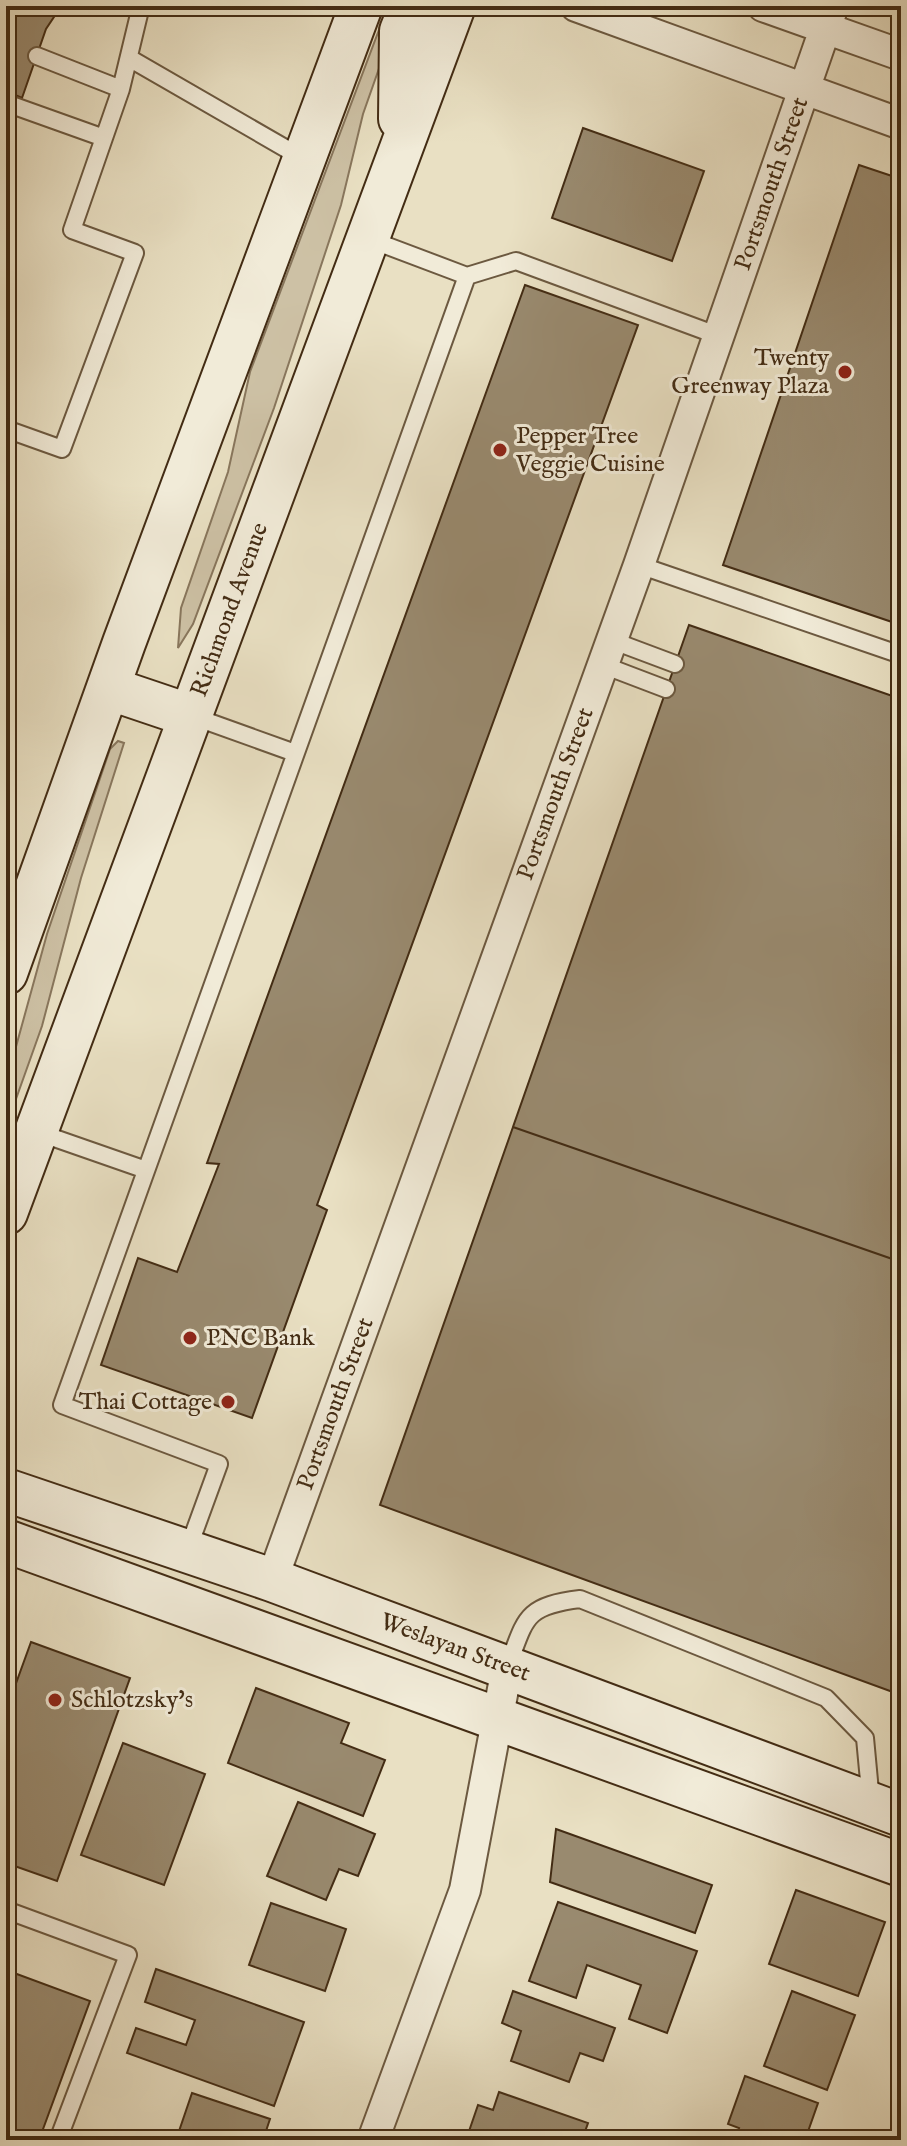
<svg xmlns="http://www.w3.org/2000/svg" width="907" height="2146" font-family="'IM FELL English',serif">
<style>
.green{fill:#cdc1a5;stroke:#88765c;stroke-width:2}
.building{fill:#998a6f;stroke:#432c14;stroke-width:2}
.lines{fill:none;stroke-linecap:round;stroke-linejoin:round}
.lane-casing{stroke:#6c5940;stroke-width:20}
.street-casing{stroke:#6c5940;stroke-width:34}
.secondary-casing{stroke:#432c14;stroke-width:46}
.lane{stroke:#f1ebd8;stroke-width:16}
.street{stroke:#f1ebd8;stroke-width:30}
.secondary{stroke:#f1ebd8;stroke-width:42}
.poi-dot{fill:#8f2418;stroke:#f1ebd8;stroke-width:3}
.labels{text-anchor:middle;dominant-baseline:central;stroke-width:6;stroke-linejoin:round;paint-order:stroke}
.street-label{font-size:24px;fill:#432c14;stroke:#f1ebd8}
.poi-label{font-size:24px;fill:#432c14;stroke:#f1ebd8;text-anchor:start}
</style>
<rect width="100%" height="100%" fill="#e9e0c3"/>
<filter id="stains"><feTurbulence type="fractalNoise" baseFrequency=".0025" numOctaves="4"/><feColorMatrix values="0 0 0 0 .2 0 0 0 0 .09 0 0 0 0 .02 0 0 0 .5 -.17"/></filter>
<radialGradient id="worn" r=".72"><stop offset=".6" stop-color="#630" stop-opacity="0"/><stop offset="1" stop-color="#630" stop-opacity=".3"/></radialGradient>
<path class="green" d="M388,6H401L363,114L341,205L274,408L193,624L178,648L181,608L228,472L250,372Z
M118,741L124,743L81,878L42,1026L6,1127V1083L47,934L110,749Z"/>
<path class="building" d="M6,6H74L60,8L46,29L22,98L6,91Z
M583,128L704,171L672,261L552,218Z
M859,165L901,179V625L723,565Z
M525,285L638,325L317,1205L327,1210L252,1418L101,1365L138,1258L177,1272L219,1164L207,1163Z
M689,625L901,699V1262L513,1127Z
M513,1127L901,1262V1695L380,1505Z
M31,1642L130,1678L57,1881L6,1863V1711Z
M256,1688L349,1723L341,1743L385,1760L363,1816L228,1763Z
M123,1743L205,1774L164,1885L81,1855Z
M298,1802L375,1834L358,1876L339,1869L326,1900L267,1876Z
M556,1829L712,1885L695,1933L550,1882Z
M796,1890L885,1922L858,1996L769,1964Z
M558,1902L697,1951L667,2033L629,2019L641,1985L587,1965L576,1998L529,1981Z
M271,1903L346,1929L325,1991L249,1965Z
M156,1969L304,2022L274,2106L127,2053L136,2028L186,2045L195,2020L145,2002Z
M6,1970L90,2001L39,2140H6Z
M513,1991L615,2028L603,2061L580,2053L569,2082L511,2061L521,2031L502,2023Z
M792,1991L855,2015L827,2090L764,2066Z
M745,2076L818,2103L805,2140H734L739,2128L728,2124Z
M499,2092L588,2123L582,2140H466L478,2105L493,2110Z
M192,2093L270,2119L263,2140H176Z"/>
<g class="lines">
<g class="lane-casing">
<path id="lane" d="M37,56L121,89
M129,58L304,159
M6,103L104,138
M369,239L467,276L516,261L719,336
M6,429L62,449L135,253L72,230L121,89L141,6
M639,565L901,655
M611,640L675,664
M603,665L666,689
M192,716L295,753
M37,1132L146,1170
M188,1549L219,1464L62,1405L467,276
M507,1668C526,1619 523,1606 580,1599L826,1698L865,1738L871,1802
M6,1910L128,1955L58,2140"/>
</g>
<g class="street-casing">
<path id="street" d="M576,6L901,124
M763,6L901,55
M272,1580L639,565L833,6
M373,2140L465,1890L507,1668"/>
</g>
<g class="secondary-casing">
<path id="secondary" d="M400,119L401,31L411,6
M108,688L191,716
M6,973L124,643L361,6
M6,1213L454,6
M6,1490L272,1580L901,1815
M6,1541L901,1865"/>
</g>
<use href="#lane" class="lane"/>
<use href="#street" class="street"/>
<use href="#secondary" class="secondary"/>
</g>
<g class="poi-dot">
<circle cx="845" cy="372" r="8"/>
<circle cx="500" cy="450" r="8"/>
<circle cx="190" cy="1338" r="8"/>
<circle cx="228" cy="1402" r="8"/>
<circle cx="55" cy="1700" r="8"/>
</g>
<g class="labels">
<g class="street-label">
<text transform="translate(772 184) rotate(-71)">Portsmouth Street</text>
<text transform="translate(230 610) rotate(-70)">Richmond Avenue</text>
<text transform="translate(556 794) rotate(-70)">Portsmouth Street</text>
<text transform="translate(336 1404) rotate(-70)">Portsmouth Street</text>
<text transform="translate(455 1648) rotate(20)">Weslayan Street</text>
</g>
<g class="poi-label">
<text x="829" y="358" text-anchor="end">Twenty<tspan x="829" dy="28">Greenway Plaza</tspan></text>
<text x="516" y="436">Pepper Tree<tspan x="516" dy="28">Veggie Cuisine</tspan></text>
<text x="206" y="1338">PNC Bank</text>
<text x="212" y="1402" text-anchor="end">Thai Cottage</text>
<text x="71" y="1700">Schlotzsky's</text>
</g>
</g>
<rect width="907" height="2146" fill="none" stroke="#e9e0c3" stroke-width="32"/>
<rect x="8" y="8" width="891" height="2130" fill="none" stroke="#432c14" stroke-width="4"/>
<rect x="16" y="16" width="875" height="2114" fill="none" stroke="#432c14" stroke-width="2"/>
<rect width="100%" height="100%" filter="url(#stains)"/>
<rect width="100%" height="100%" fill="url(#worn)"/>
</svg>
